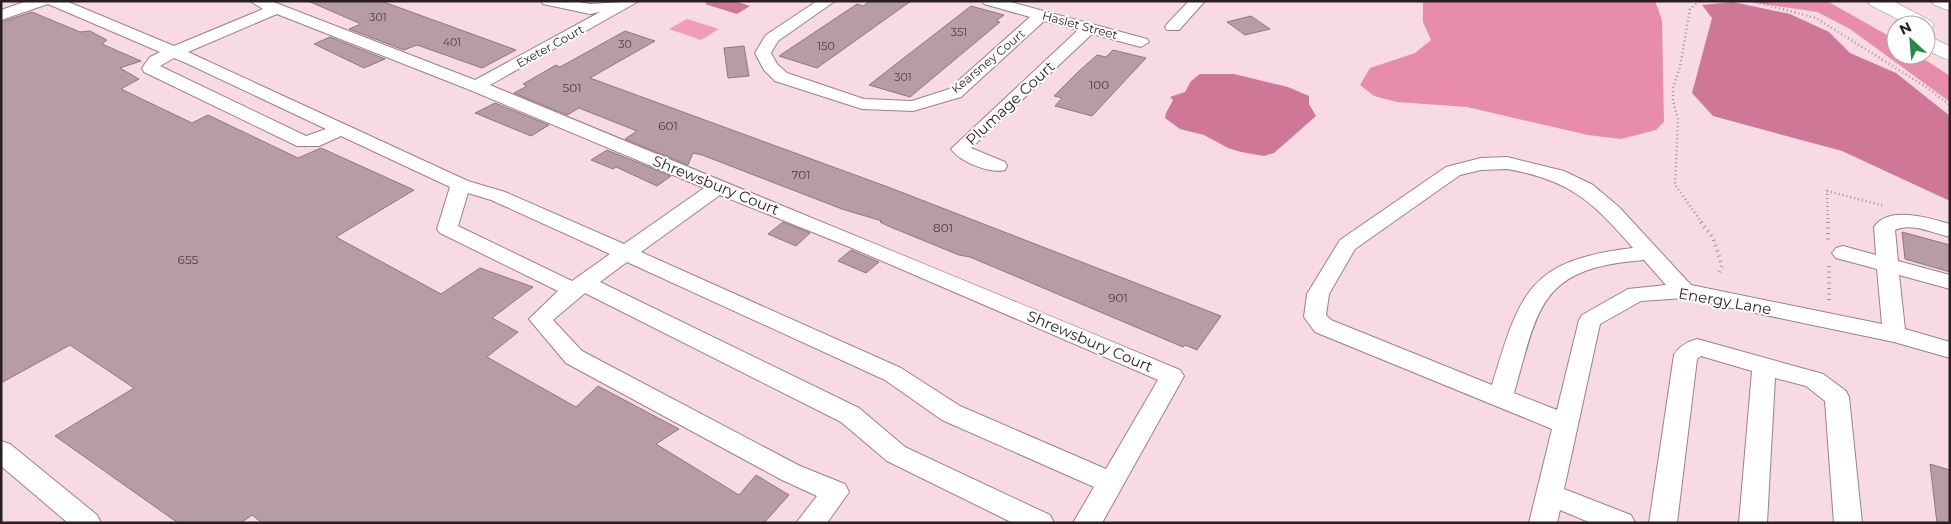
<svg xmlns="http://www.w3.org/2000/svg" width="1951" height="524" font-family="Montserrat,sans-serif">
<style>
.green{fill:#f19db9}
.forest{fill:#e78dab}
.water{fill:#cf7796}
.building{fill:#b89ca4;stroke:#91777f}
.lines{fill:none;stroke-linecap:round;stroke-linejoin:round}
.minor-casing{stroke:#9c8189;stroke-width:2}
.highway-casing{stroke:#9c8189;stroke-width:1}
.path-far1{stroke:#a79198;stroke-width:2.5;stroke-dasharray:1 3;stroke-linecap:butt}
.path{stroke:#a79198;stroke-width:4;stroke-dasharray:1 4.5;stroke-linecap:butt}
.minor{fill:#fff;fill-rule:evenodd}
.highway{fill:#fff;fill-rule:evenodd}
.labels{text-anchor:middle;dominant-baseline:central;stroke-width:4;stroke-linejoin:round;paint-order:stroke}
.far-number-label{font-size:11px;fill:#4d3e42}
.far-street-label{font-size:12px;fill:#291f22;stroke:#fff}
.number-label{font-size:12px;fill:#4d3e42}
.street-label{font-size:15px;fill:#291f22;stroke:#fff}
</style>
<rect width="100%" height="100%" fill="#f8dae3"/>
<path class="green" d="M687,19L719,29L701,40L669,29Z"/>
<path class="forest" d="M1423,1H1655L1662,20L1664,122L1656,130L1621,139L1588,135L1467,107L1397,102L1374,96L1360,85L1370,68L1415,53L1431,40L1423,22Z
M1742,1H1827L1896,40V55H1918L1950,76V102L1850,29L1817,12Z"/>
<path class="water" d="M709,1H735L750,6L737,14L705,4Z
M1733,2L1790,14L1829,32L1850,53L1896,73L1950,116V201L1842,151L1713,116L1692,93L1712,18L1702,5Z
M1200,74H1234L1288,87L1309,96V104L1316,116L1274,153L1264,156L1241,152L1228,148L1204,135L1180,129L1165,118L1166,113L1173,100L1170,97L1185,92L1191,81Z"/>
<path class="building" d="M308,1H381L516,50L482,68L417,45L404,50L349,29L361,24Z
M870,1H911L817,68L779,56L857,4L863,6Z
M971,6L1004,15L996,21L1000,22L910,97L869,85Z
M32,12L80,32L90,31L107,40L102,44L141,61L120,68L139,79L121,89L192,123L208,115L298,158L321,148L414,190L336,237L441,294L480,268L533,287L492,318L518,332L487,357L576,407L598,386L679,429L656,444L739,495L756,475L789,495L764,523H262L252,515L241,523H178L55,436L134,388L70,345L1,383V22Z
M1251,16L1270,29L1245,35L1227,22Z
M625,31L655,41L590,78L888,187L1221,316L1197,350L1185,345L1183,347L970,257L959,255L888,226L880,222L882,221L842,209L702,155L693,153L688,165L625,139L637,131L579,108L567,115L514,93L527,86L523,84L556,65L560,67Z
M330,37L385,59L364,68L314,44Z
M744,46L749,76L728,78L724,48Z
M1113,50L1146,58L1092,116L1055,106L1062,98L1054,96L1078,72L1097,55L1106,57Z
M495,103L549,125L531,136L475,113Z
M607,150L671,176L657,186L616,167L613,169L591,160Z
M783,222L810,233L796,246L768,234Z
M1902,232L1950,245V272L1905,259Z
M851,250L879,262L866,273L838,261Z
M1930,464L1950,470V523H1937Z"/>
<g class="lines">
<g class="minor-casing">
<path id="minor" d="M27,1H66L174,46L263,9L250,1H271L475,80L600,12L590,14L543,4L541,1H573L590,4L639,1L490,85C720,181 951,274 1180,370L1184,376L1102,523H1073L1094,487L942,420L885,380L627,262L600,282L859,408L905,447L1050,515L1054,523H1013L887,461L841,422L585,293L553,320L582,351L800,466L845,484L849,492L827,523H796L817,496L782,480L566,363L529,319L558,291L440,233L437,229L450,187L341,136L319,146H297L144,72L142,68L150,57L160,52L48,4L1,20V10ZM277,14L470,90L704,188L624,244L505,192L468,181L188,52ZM174,58L186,63L326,129L306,136L160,66ZM468,193L491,200L610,254L572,281L458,226ZM720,195L852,248L1158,380L1106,469L960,406L901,368L641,252Z
M817,1H835L778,41L771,53L777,64L787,73L864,99L912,101L949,89L1030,17L984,4L982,1H1007L1147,39L1149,42L1141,47L1092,34L971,148L1005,162L1007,166L1005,170C990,174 960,162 951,149L1078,30L1044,21L961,97L913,111L862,109L775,81L764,70L755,53L766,35Z
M1189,1H1205L1179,30H1167L1165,27L1167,24Z
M1507,157L1564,171L1593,185L1619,207L1691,285L1882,324L1877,269L1836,258L1832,253L1836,248L1843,246L1876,255L1874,227C1888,205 1930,218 1950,224V237C1933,233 1911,222 1895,230L1898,261L1950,275V289L1899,275L1905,329L1950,342V358L1894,342L1684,298L1641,301L1600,324L1564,489L1631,515L1635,523H1591L1560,510L1557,523H1529L1552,429L1315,332L1304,317L1307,294L1340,240L1446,167L1481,158ZM1507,169C1570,180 1592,201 1633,248C1529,260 1520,292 1492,385L1331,320L1326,315L1329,294L1355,249L1460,175L1481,170ZM1644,260L1666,285L1628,289L1582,315L1579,320L1557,410L1514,393C1539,305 1540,268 1644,260Z
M1697,339L1823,374L1846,391L1849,397L1862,523H1834L1825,401L1806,386L1775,378L1767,523H1739L1752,371L1701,356L1697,359L1677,523H1649L1674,355C1679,346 1687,342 1697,339Z
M1,441L10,444L97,515L101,523H68L1,466Z"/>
</g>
<g class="highway-casing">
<path id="highway" d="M1867,1H1893L1931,21L1934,25L1931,29L1926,31V25H1909L1870,5Z
M1931,1H1950V11L1934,5Z
M1926,35L1950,46V61L1926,50Z"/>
</g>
<path class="path-far1" d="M1699,1L1690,9L1680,67L1673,88V101L1678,119L1675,185L1702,223
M1752,1L1816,18L1926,87L1950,105
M1828,223L1827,191L1885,206"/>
<path class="path" d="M1701,222L1713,238L1722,266L1718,275
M1828,222V242
M1829,266V304"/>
<use href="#minor" class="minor"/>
<use href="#highway" class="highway"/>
</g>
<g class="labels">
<g class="far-number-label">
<text x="378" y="17">301</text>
<text x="959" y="32">351</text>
<text x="452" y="42">401</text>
<text x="625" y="44">30</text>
<text x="826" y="46">150</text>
<text x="903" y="77">301</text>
</g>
<g class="far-street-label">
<text transform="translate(1080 25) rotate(15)">Haslet Street</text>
<text transform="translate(550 46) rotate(-29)">Exeter Court</text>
<text transform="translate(988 61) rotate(-40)">Kearsney Court</text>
</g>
<g class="number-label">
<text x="1099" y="84">100</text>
<text x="572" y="87">501</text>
<text x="668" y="125">601</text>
<text x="801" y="174">701</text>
<text x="943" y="227">801</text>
<text x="188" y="259">655</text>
<text x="1118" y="297">901</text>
</g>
<g class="street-label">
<text transform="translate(1010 103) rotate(-43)">Plumage Court</text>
<text transform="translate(716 185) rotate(22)">Shrewsbury Court</text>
<text transform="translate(1725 301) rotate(10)">Energy Lane</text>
<text transform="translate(1090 341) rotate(23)">Shrewsbury Court</text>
</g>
</g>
<rect width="1951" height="524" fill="none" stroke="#291f22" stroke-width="5"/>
<g transform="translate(1911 40) rotate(334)"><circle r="24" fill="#ffffff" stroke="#a9a5a7"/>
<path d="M0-4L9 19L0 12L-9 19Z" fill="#248b40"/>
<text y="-8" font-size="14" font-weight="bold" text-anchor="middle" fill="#291f22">N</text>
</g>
</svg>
